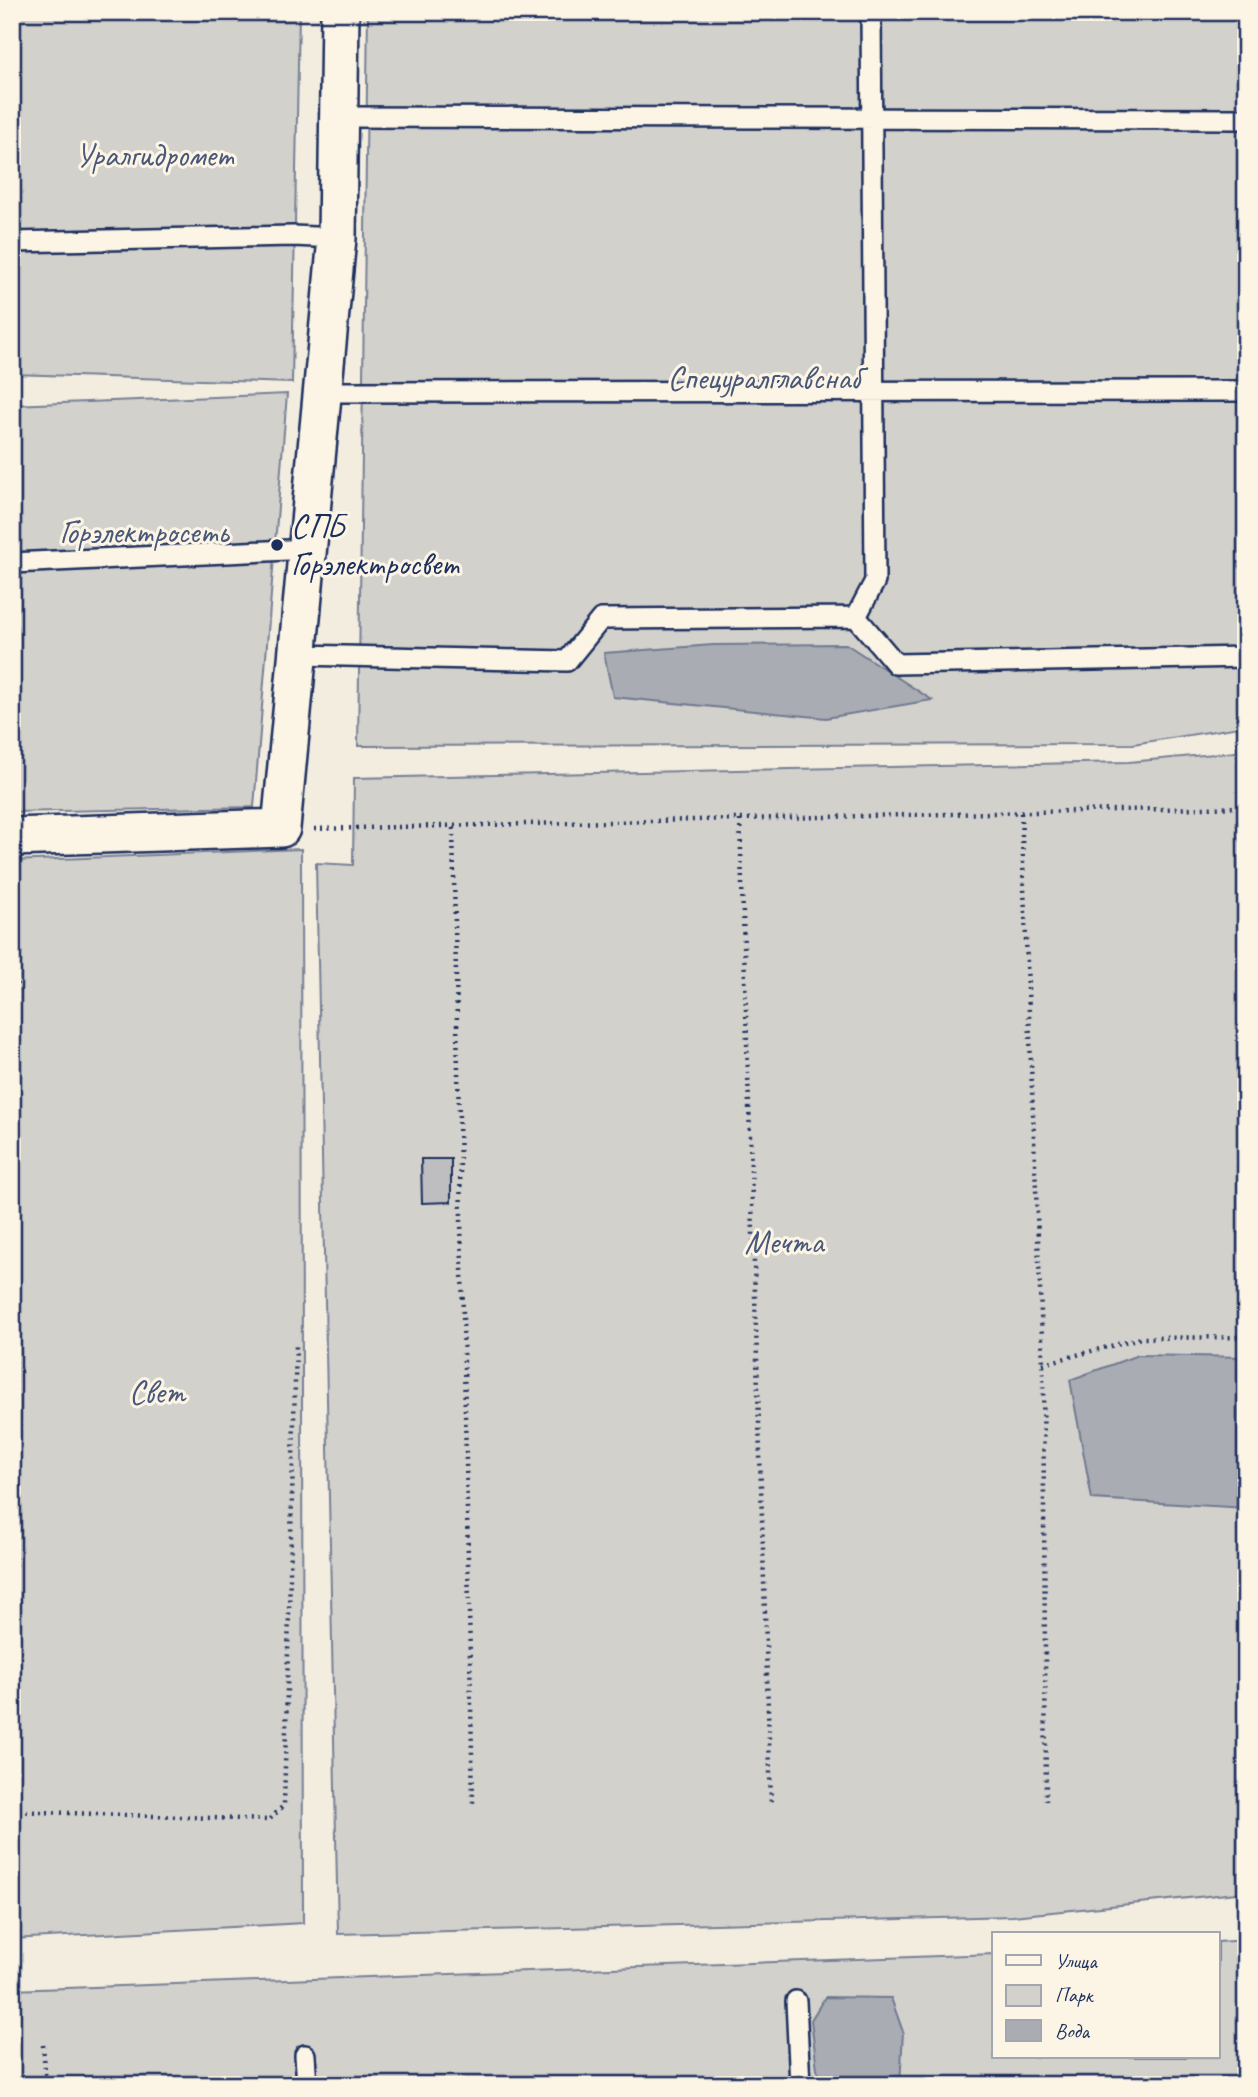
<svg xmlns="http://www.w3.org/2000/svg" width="1258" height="2097" font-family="Caveat,sans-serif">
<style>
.green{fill:#d3d1cc;stroke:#778095;stroke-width:2}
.water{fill:#a9acb3;stroke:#707a91;stroke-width:2}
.building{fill:#bebec0;stroke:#1b2f5e;stroke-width:2}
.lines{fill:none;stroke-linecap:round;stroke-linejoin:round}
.lane-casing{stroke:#1b2f5e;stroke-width:24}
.street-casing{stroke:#1b2f5e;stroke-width:42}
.path{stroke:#1b2f5e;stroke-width:4.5;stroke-dasharray:2 5;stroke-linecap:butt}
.lane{stroke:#fcf5e5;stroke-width:19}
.street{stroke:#fcf5e5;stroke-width:37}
.poi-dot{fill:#1b2f5e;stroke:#fcf5e5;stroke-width:2.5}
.labels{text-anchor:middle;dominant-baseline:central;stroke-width:6;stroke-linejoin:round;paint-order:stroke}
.park-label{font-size:33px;fill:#49587a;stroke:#fcf5e5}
.poi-label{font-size:33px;fill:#1b2f5e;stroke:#fcf5e5;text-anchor:start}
</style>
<rect width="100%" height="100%" fill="#f3ede0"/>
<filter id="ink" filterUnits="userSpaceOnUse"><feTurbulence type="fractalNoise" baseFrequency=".0143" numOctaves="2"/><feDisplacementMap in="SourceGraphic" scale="14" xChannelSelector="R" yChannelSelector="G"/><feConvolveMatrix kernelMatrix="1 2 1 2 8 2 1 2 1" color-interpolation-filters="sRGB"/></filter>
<g filter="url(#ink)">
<path class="green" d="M12,12H299L292,383L12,374Z
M368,12H1246V726L1133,744L358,746Z
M287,394L254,807L12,812V405Z
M1246,751V1892L1013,1916L338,1934L316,863L353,865L354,778L1129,762Z
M301,849L303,1923L12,1939V861Z
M1246,1940V2085H12V1990L994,1954V2057H1218V1942Z"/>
<path class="water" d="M846,644L932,700L826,718L613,697L604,653L713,645Z
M1138,1355L1246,1357V1508L1092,1499L1070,1380Z
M825,1997L891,1998L903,2032L900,2085H819L811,2020Z"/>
<path class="building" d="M421,1159H451V1202L422,1203Z"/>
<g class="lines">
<g class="lane-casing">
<path id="lane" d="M339,117L1246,119
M12,242L293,236L337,238
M323,392L1246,391
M12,563L309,549
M856,617L875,581L871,12
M300,655L567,661L601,619L856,617L896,664L1246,657
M796,2001L800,2085
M305,2055L307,2085"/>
</g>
<g class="street-casing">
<path id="street" d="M12,837L281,828L337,238L340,12"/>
</g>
<path class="path" d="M1021,813L1043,1364L1046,1801
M740,820L771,1804
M453,828L473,1803
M314,829L1246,807
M1043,1364L1141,1338L1246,1337
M12,1811L269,1820L284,1805L296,1343
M14,1811L17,870
M43,2045L46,2085"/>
<use href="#lane" class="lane"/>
<use href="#street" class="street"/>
</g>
</g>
<circle class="poi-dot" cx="277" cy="545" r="7"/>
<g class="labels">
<g class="park-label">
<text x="154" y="155">Уралгидромет</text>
<text x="764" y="378">Спецуралглавснаб</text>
<text x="144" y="532">Горэлектросеть</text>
<text x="784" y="1242">Мечта</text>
<text x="157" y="1392">Свет</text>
</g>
<g class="poi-label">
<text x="291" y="526">СПБ<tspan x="291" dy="38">Горэлектросвет</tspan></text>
</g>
</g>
<rect width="1258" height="2097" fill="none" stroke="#fcf5e5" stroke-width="42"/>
<rect x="21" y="21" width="1216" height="2055" fill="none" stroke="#1b2f5e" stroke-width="2.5" filter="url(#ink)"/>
<rect x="992" y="1932" width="228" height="126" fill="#fcf5e5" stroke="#a2a6af" stroke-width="2"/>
<rect x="1006" y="1955" width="35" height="10" fill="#fcf5e5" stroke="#a2a6af" stroke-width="2"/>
<text x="1055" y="1968" font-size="21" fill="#1b2f5e">Улица</text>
<rect x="1006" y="1985" width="35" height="21" fill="#d3d1cc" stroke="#a2a6af" stroke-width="2"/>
<text x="1055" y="2002" font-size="21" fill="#1b2f5e">Парк</text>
<rect x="1006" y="2020" width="35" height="21" fill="#a9acb3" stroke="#a2a6af" stroke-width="2"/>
<text x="1055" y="2038" font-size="21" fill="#1b2f5e">Вода</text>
</svg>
